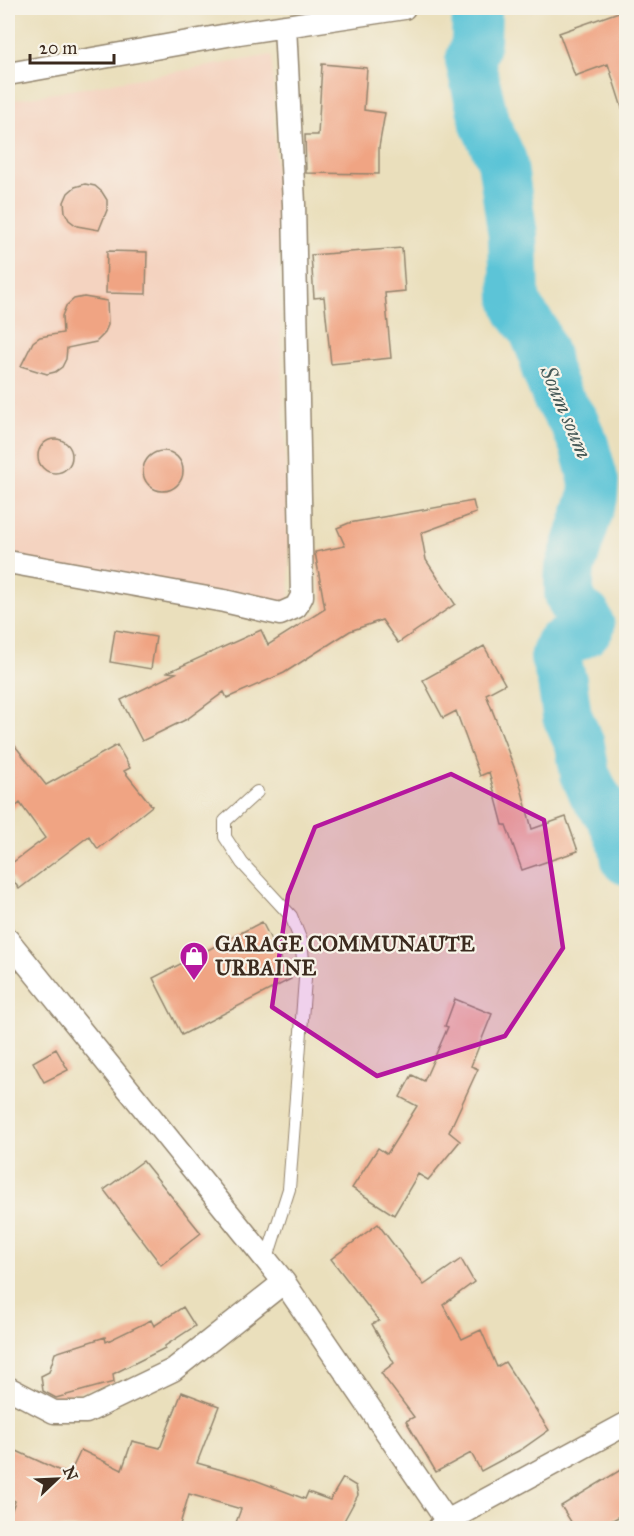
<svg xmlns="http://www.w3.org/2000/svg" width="634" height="1536" font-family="'IM FELL Great Primer',serif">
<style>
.built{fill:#f4d3c0}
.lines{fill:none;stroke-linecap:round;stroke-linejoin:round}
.river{stroke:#5bc4d7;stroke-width:50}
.building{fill:#f0a483}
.service-casing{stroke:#92846d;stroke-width:14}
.minor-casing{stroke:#92846d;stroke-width:25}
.service{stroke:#fff;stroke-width:12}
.minor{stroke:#fff;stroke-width:22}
.marked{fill:#b5179e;fill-opacity:0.2;stroke:#b5179e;stroke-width:4.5;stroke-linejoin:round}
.labels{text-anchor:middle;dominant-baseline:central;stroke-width:4.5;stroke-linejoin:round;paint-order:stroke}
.poi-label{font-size:21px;font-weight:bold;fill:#3b2a1e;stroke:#f7f3e8;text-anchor:start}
.water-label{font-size:22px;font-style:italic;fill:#455856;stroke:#f7f3e8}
</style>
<rect width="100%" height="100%" fill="#f7f3e8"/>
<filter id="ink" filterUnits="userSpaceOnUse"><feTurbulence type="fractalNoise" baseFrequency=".0167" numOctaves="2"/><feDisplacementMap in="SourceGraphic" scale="12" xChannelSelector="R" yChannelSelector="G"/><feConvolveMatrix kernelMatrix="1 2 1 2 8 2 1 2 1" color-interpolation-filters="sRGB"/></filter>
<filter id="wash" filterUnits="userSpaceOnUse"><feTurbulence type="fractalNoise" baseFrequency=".008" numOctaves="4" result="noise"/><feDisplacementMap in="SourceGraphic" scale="24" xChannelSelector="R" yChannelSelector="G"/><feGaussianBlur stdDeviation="1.35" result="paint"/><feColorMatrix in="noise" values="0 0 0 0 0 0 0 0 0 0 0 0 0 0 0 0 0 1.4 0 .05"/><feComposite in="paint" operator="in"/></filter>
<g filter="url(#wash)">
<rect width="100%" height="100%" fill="#eadfbc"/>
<path class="built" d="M272,55L290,597L279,609L8,560V101Z"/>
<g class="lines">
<path class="river" d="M477,8L476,42L470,61L485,124L502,161L513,236L515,299L520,312L533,329L544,356L546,369L557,397L574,422L584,445L594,482L593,497L570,568L569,580V594L574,605L579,612L586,616L590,626L585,632L559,645L555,657L562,681L567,716L580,745L585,774L594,794L611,817L623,843L626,860"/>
</g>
<g id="blocks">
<path class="building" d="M627,9V107L622,108L608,64L575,76L559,33Z
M322,64L367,68L364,110L385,113L379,147V174L306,173L305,135H318Z
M85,184L95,186L102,192L107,200V210L99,230L77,226L69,220L65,212L64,202L68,193L75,187Z
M402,248L405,291L385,293L391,358L331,364L324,297L314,298L311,255Z
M107,251L147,252L146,294L106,293Z
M84,297L107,301L108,325L104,334L96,342L67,348L66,359L62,367L55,372L47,374L21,366L33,342L40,337L63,333L62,316L66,306L74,299Z
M38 456a17 17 0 1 1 34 0a17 17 0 1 1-34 0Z
M143 471a20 20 0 1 1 40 0a20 20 0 1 1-40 0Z
M473,501L476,513L421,533L426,560L455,604L398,643L382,620L350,631L284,673L227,698L224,692L187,719L142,741L121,700L176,673L168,672L261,630L268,645L325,609L315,552L345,546L337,528L349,523Z
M115,630L156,637L151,669L110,662Z
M484,646L505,684L486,694L519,780L532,829L566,817L578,851L522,870L506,825H503L489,772L480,776L456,711L443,718L423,680Z
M8,737L46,785L117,745L130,768L124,771L152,806L98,849L89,836L19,889L8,873V866L45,838L20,803L8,813Z
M262,922L291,979L182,1035L153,978Z
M455,999L492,1014L471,1066L478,1069L449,1132L460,1141L428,1180L418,1174L394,1215L352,1188L378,1148L387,1154L417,1106L400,1097L412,1075L424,1081L448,1027L445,1026Z
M56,1049L68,1070L44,1082L33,1062Z
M143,1161L201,1233L161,1265L104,1190Z
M378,1224L424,1285L461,1259L474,1282L443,1305L462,1339L481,1330L497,1367L505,1362L549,1430L522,1449L481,1471L471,1453L436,1472L406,1421L414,1417L381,1373L394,1363L372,1324L379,1321L331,1259Z
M183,1307L195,1326L165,1346V1348L113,1374L114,1382L56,1398L43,1391L41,1376L49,1372L55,1353L105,1337L106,1342L151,1320L154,1326Z
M182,1392L219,1406L197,1463L247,1477L305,1499L308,1492L330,1500L343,1478L356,1486L358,1495L340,1528H234L241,1509L189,1494L179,1528H8V1521L15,1501L8,1497V1447L69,1475L81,1450L122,1470L132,1441L160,1448Z
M627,1466V1512L599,1528H575L561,1506Z"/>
</g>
</g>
<g filter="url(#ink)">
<use href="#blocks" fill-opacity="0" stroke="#92846d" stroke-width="1.5"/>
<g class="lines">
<g class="service-casing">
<path id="service" d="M257,792L225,821V837L242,863L291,916L301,941L305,979L289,1189L266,1261"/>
</g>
<g class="minor-casing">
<path id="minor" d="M8,74L239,33L404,8
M8,562L224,601L280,614L296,607L302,596L294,204L285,26
M8,940L284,1282L447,1521
M8,1388L54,1412H86L173,1370L284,1282
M439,1528L447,1521L626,1424"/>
</g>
<use href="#service" class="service"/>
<use href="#minor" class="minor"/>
</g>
</g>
<path class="marked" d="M451,774L544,820L563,948L505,1036L377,1076L272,1007L288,895L315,827Z"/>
<defs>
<g id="shop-pin" transform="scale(1.5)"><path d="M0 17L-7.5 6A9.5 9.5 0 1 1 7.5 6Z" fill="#b5179e" stroke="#f7f3e8"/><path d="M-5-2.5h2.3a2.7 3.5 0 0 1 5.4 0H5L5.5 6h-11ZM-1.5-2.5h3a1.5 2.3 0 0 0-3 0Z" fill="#fff"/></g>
</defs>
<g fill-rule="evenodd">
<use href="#shop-pin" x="194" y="956"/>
</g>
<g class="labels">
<g class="poi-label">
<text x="215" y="944">GARAGE COMMUNAUTE<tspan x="215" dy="24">URBAINE</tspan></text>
</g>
<g class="water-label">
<text transform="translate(566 412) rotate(67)">Soum soum</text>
</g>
</g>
<rect width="634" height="1536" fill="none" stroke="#f7f3e8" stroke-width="30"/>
<g transform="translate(57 1479) rotate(67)" stroke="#f7f3e8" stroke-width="4.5" paint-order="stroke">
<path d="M0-4.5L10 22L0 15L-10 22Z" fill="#3b2a1e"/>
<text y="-9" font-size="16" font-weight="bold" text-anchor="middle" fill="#3b2a1e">N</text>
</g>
<path d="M30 54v9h84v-9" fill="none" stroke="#3b2a1e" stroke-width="3"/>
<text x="39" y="54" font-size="18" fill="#3b2a1e" stroke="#f7f3e8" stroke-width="4.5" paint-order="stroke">20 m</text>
</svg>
